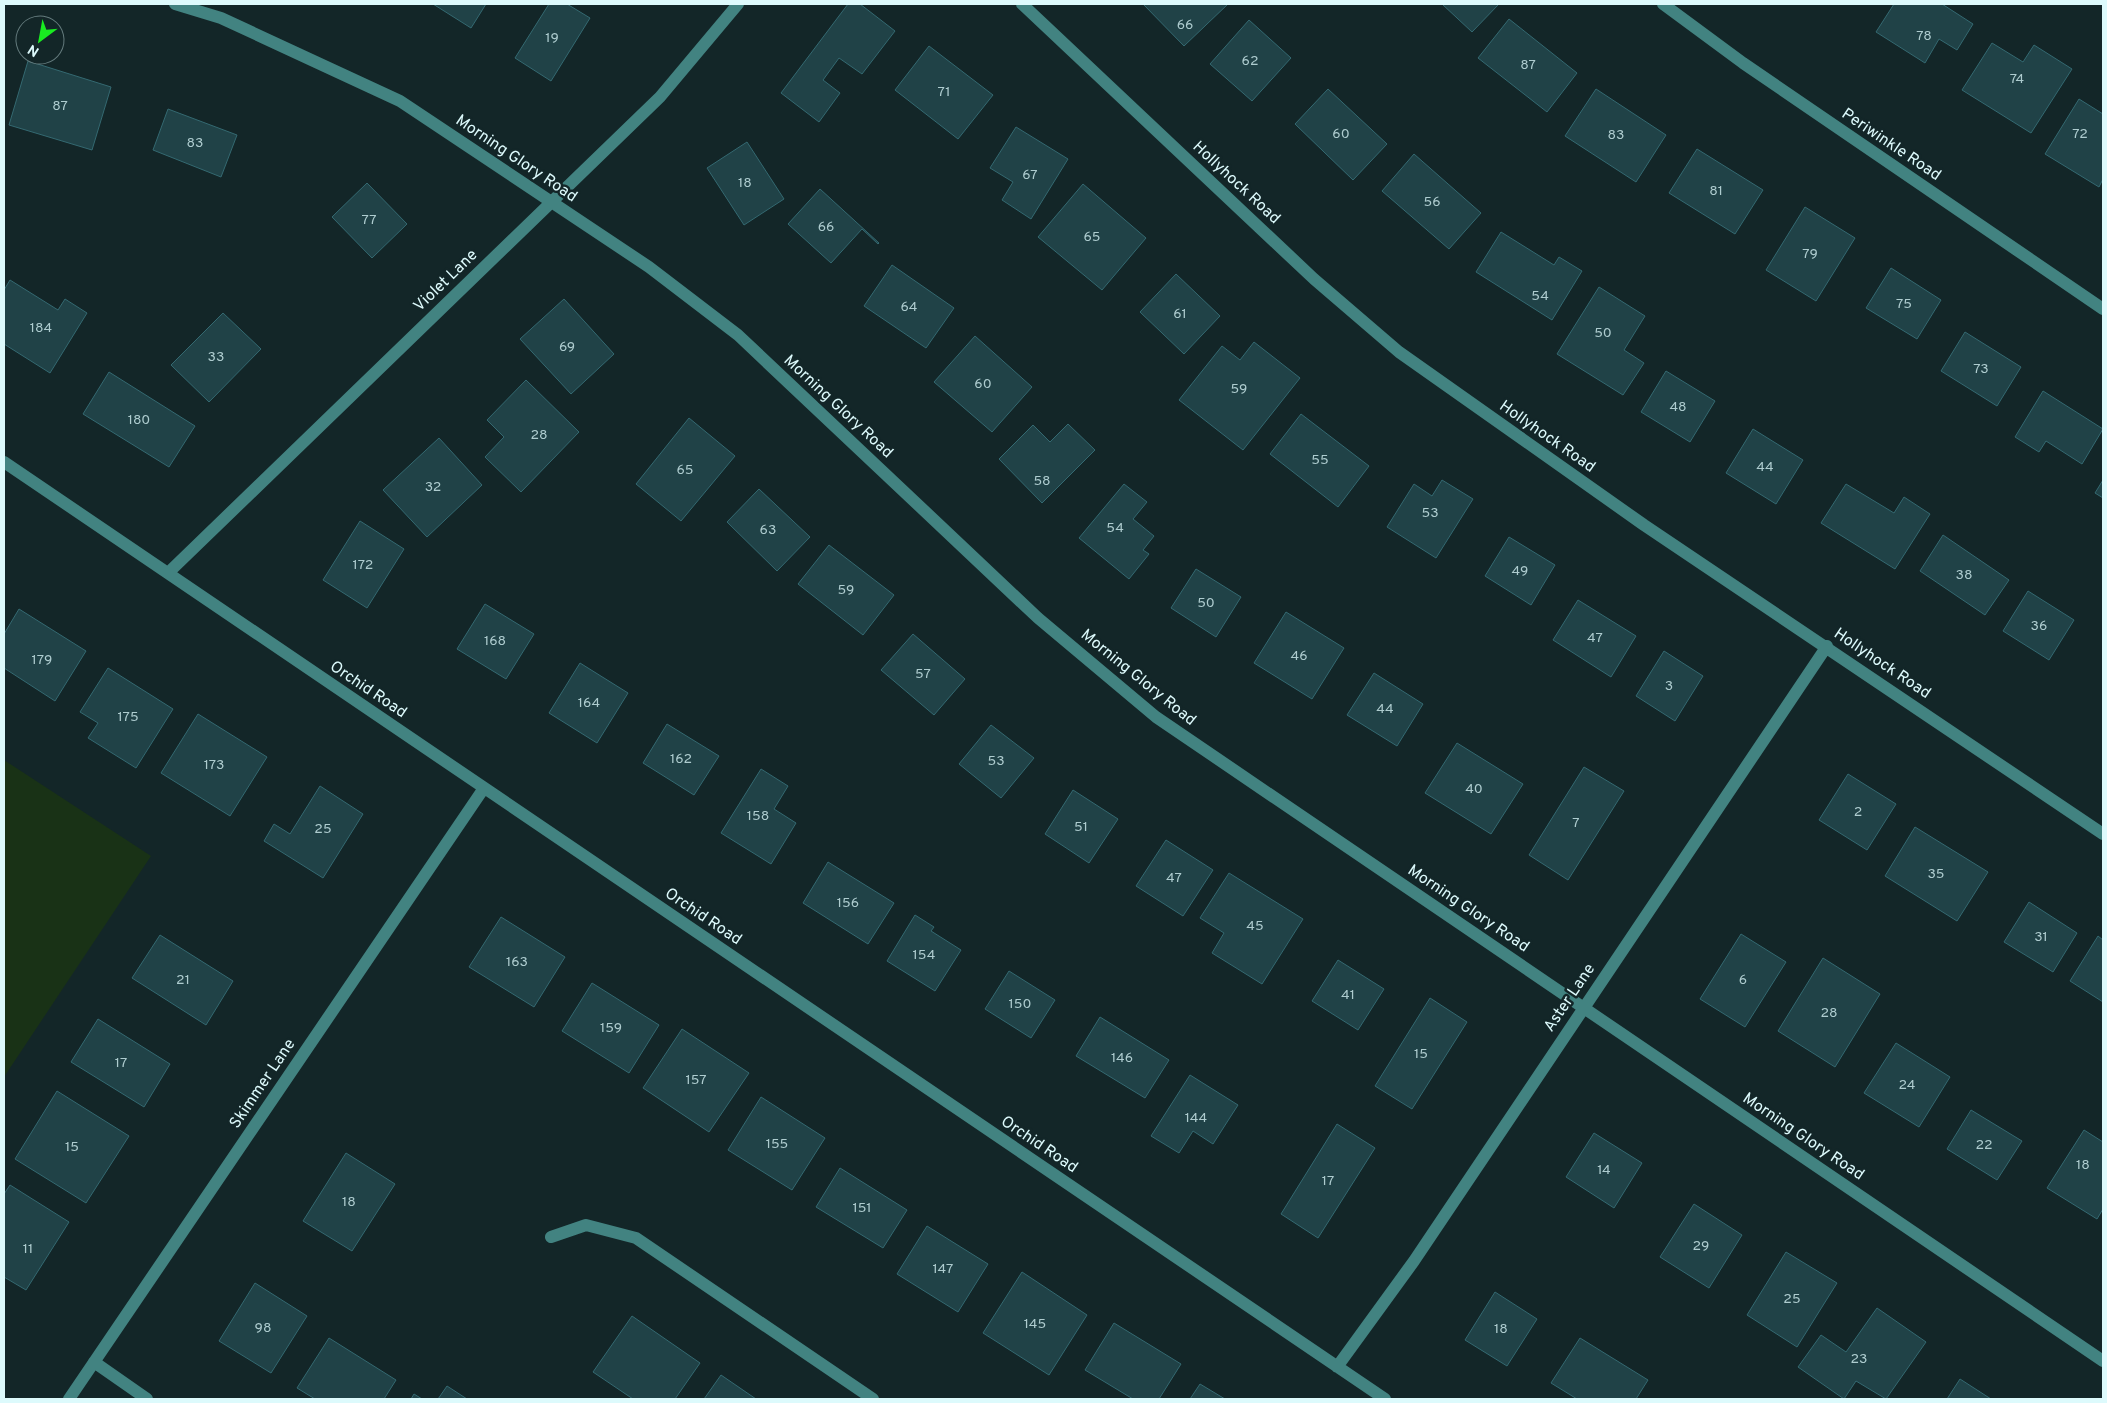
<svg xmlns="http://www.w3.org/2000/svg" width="2107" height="1403" font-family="Overpass,sans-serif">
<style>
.green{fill:#193216}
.building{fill:#204247;stroke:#346971}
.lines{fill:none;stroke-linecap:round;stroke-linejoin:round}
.minor{stroke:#428381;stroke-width:12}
.labels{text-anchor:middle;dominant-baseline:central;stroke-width:5;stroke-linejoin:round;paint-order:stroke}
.number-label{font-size:14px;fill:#aecccf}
.street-label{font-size:16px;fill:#ddfafc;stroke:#132628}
</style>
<rect width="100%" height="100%" fill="#132628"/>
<path class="green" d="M4,760L151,856L4,1077Z"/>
<path class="building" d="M433,4H486L471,28Z
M549,4H567L590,18L551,81L515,58Z
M848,4H860L895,31L862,74L839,58L823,80L840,93L819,122L781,93Z
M1143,4H1228L1184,46Z
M1442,4H1499L1472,32Z
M1894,4H1942L1973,24L1957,50L1939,39L1925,63L1876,32Z
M1509,19L1577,73L1547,112L1478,58Z
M1249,20L1291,58L1252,101L1210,64Z
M1992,43L2023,62L2034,45L2072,69L2031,133L1962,90Z
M929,46L993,95L958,139L895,90Z
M28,61L111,87L92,150L9,125Z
M1328,89L1387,144L1353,180L1295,124Z
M1596,89L1666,135L1636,182L1565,136Z
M2079,99L2103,114V179L2099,187L2045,154Z
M168,109L237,135L221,177L153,150Z
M1016,127L1068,159L1031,219L1002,200L1013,182L990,168Z
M747,142L784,199L744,225L707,168Z
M1697,149L1763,190L1735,234L1669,193Z
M1414,154L1481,213L1449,249L1382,191Z
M367,183L407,224L372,258L332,217Z
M1083,184L1146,238L1102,290L1038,237Z
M820,189L879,243L878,244L862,229L831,263L788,224Z
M1805,207L1855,238L1816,301L1766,270Z
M1501,232L1554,265L1559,257L1582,271L1552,320L1476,272Z
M892,265L954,308L926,348L864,306Z
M1891,268L1941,300L1917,339L1866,308Z
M1176,274L1220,316L1184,354L1140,312Z
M10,280L58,310L65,299L87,313L50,373L4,344V290Z
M1599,287L1645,316L1624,350L1644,363L1623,395L1557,354Z
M564,299L614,354L571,394L520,339Z
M223,313L261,349L209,402L171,365Z
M1965,332L2021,367L1997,406L1941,371Z
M975,336L1032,387L992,432L934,382Z
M1254,342L1300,378L1243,450L1179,400L1222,346L1240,360Z
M1666,371L1715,401L1690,442L1641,412Z
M109,372L195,426L169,467L83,414Z
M526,380L579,432L521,492L485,457L504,437L487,420Z
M2043,391L2103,429L2082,464L2046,441L2039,452L2015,437Z
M1301,414L1369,466L1338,507L1270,454Z
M689,418L735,456L681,521L636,484Z
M1068,424L1095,450L1042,503L999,459L1033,425L1050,442Z
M1753,429L1803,460L1776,504L1726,473Z
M439,438L482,485L427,537L383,490Z
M1442,480L1473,499L1436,558L1387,527L1414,484L1432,496Z
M2103,480V498L2095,493Z
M1124,484L1147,502L1133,519L1154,536L1143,550L1149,554L1129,579L1079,538Z
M1846,484L1894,513L1904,497L1930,514L1895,569L1821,523Z
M759,489L810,537L777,571L727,522Z
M360,521L404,549L367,608L323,580Z
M1943,535L2009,580L1985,615L1920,571Z
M1509,537L1555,565L1531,605L1485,576Z
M829,545L894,595L863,635L798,584Z
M1196,569L1241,597L1216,637L1171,608Z
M2028,591L2074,620L2049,660L2003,631Z
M1578,600L1636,636L1611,677L1553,640Z
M485,604L534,634L506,679L457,649Z
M19,609L86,651L55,701L4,668V634Z
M1286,612L1344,648L1312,699L1254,663Z
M913,634L965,679L934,715L881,670Z
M1664,651L1703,676L1675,721L1636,696Z
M580,663L628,693L597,743L549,713Z
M108,668L173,709L136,768L88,738L98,723L80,712Z
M1374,673L1423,704L1397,746L1347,715Z
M198,714L267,757L230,816L161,773Z
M667,724L719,756L694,795L643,763Z
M991,725L1034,758L1001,798L959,764Z
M1457,743L1523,784L1491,834L1425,793Z
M1584,767L1624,791L1568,880L1529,855Z
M761,769L788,786L774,809L796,823L771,864L721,833Z
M1848,774L1896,804L1867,850L1819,820Z
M320,786L363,814L323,878L264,841L274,824L290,834Z
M1073,790L1118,819L1089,863L1045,834Z
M1915,827L1988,872L1957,921L1885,876Z
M1166,840L1213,870L1183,916L1136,886Z
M828,862L894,903L868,944L803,903Z
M1229,873L1303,919L1262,984L1212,953L1224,933L1200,918Z
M2029,902L2077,933L2053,972L2004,942Z
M915,915L934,927L931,931L961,950L935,991L887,961Z
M501,917L565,957L534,1007L469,967Z
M1741,934L1786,962L1745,1027L1700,999Z
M160,935L233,981L206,1025L132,978Z
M2098,936L2103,940V1002L2070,981Z
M1823,958L1880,994L1835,1067L1778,1031Z
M1338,960L1384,989L1358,1030L1312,1001Z
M1009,971L1055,1000L1031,1038L985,1009Z
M592,983L659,1025L629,1073L562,1031Z
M1430,998L1467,1022L1412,1109L1375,1086Z
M1100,1017L1169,1060L1145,1098L1076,1056Z
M98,1019L170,1064L144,1107L71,1062Z
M682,1029L749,1073L709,1132L643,1088Z
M1896,1043L1950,1077L1919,1127L1864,1093Z
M1190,1075L1238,1105L1213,1144L1193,1131L1179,1153L1151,1136Z
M57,1091L129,1136L86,1203L15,1159Z
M761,1097L825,1138L792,1190L728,1150Z
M1971,1110L2022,1141L1997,1180L1947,1149Z
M1337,1124L1375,1148L1318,1238L1281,1214Z
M2084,1130L2103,1142V1209L2097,1219L2047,1188Z
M1594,1133L1642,1163L1614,1208L1566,1177Z
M346,1153L395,1184L352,1251L303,1221Z
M840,1168L907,1210L883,1248L816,1207Z
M10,1185L69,1222L26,1290L4,1277V1194Z
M1694,1204L1742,1235L1709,1288L1660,1257Z
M927,1226L988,1264L958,1312L897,1274Z
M1786,1252L1837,1283L1797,1347L1747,1315Z
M1022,1272L1087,1315L1049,1375L983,1333Z
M255,1283L307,1316L271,1373L219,1341Z
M1495,1292L1537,1319L1507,1366L1465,1340Z
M1877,1308L1926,1342L1886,1399L1856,1381L1844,1399L1798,1367L1821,1335L1846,1352Z
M632,1316L700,1363L675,1399H633L593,1372Z
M1114,1323L1181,1364L1159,1399H1133L1085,1370Z
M329,1338L396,1380L384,1399H315L297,1388Z
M1580,1338L1648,1380L1636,1399H1577L1551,1383Z
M721,1375L756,1399H704Z
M1960,1379L1991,1399H1947Z
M1200,1384L1225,1399H1190Z
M447,1386L467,1399H438Z
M414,1394L422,1399H411Z"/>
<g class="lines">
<path class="minor" d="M175,4L221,18L400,101L649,267L738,335L1038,618L1156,717L2103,1361
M1022,4L1314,279L1399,352L1644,525L2103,834
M1663,4L1743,63L2103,309
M4,462L1385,1399
M168,573L660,97L738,4
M551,1237L586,1225L636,1238L873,1399
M94,1362L147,1399
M1337,1367L1414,1261L1827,646
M69,1399L484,788"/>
</g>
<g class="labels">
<g class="number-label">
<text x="1185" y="25">66</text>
<text x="1924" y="36">78</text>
<text x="552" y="38">19</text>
<text x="1250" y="61">62</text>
<text x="1528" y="65">87</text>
<text x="2017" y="79">74</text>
<text x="944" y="92">71</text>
<text x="60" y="106">87</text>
<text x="1341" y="134">60</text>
<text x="2080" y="134">72</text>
<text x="1616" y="135">83</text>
<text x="195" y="143">83</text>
<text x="1030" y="175">67</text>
<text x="745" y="183">18</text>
<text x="1716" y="191">81</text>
<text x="1432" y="202">56</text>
<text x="369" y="220">77</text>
<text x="826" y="227">66</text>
<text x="1092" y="237">65</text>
<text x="1810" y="254">79</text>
<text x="1540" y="296">54</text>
<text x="1904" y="304">75</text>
<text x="909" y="307">64</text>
<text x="1180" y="314">61</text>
<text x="41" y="328">184</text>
<text x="1603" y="333">50</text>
<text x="567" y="347">69</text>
<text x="216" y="357">33</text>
<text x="1981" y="369">73</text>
<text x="983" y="384">60</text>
<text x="1239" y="389">59</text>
<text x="1678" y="407">48</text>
<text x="139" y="420">180</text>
<text x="539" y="435">28</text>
<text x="1320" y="460">55</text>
<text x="1765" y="467">44</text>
<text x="685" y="470">65</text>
<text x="1042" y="481">58</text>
<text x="433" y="487">32</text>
<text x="1430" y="513">53</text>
<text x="1115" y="528">54</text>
<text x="768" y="530">63</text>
<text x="363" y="565">172</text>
<text x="1520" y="571">49</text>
<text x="1964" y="575">38</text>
<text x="846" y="590">59</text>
<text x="1206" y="603">50</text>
<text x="2039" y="626">36</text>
<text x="1595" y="638">47</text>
<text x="495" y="641">168</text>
<text x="1299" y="656">46</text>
<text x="42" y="660">179</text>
<text x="923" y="674">57</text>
<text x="1669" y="686">3</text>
<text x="589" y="703">164</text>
<text x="1385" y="709">44</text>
<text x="128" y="717">175</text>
<text x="681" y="759">162</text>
<text x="996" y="761">53</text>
<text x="214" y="765">173</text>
<text x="1474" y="789">40</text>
<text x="1858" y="812">2</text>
<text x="758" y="816">158</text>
<text x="1576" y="823">7</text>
<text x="1081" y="827">51</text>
<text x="323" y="829">25</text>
<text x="1936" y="874">35</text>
<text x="1174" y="878">47</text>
<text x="848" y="903">156</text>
<text x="1255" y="926">45</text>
<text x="2041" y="937">31</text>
<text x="924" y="955">154</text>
<text x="517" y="962">163</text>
<text x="183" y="980">21</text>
<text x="1743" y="980">6</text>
<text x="1348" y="995">41</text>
<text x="1020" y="1004">150</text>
<text x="1829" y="1013">28</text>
<text x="611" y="1028">159</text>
<text x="1421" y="1054">15</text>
<text x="1122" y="1058">146</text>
<text x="121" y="1063">17</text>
<text x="696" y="1080">157</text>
<text x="1907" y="1085">24</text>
<text x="1196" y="1118">144</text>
<text x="777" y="1144">155</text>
<text x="1984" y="1145">22</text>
<text x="72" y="1147">15</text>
<text x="2083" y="1165">18</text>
<text x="1604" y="1170">14</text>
<text x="1328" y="1181">17</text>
<text x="349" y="1202">18</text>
<text x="862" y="1208">151</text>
<text x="1701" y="1246">29</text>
<text x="28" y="1249">11</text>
<text x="943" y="1269">147</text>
<text x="1792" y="1299">25</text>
<text x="1035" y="1324">145</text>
<text x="263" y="1328">98</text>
<text x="1501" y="1329">18</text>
<text x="1859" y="1359">23</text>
</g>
<g class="street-label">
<text transform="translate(1891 145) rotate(34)">Periwinkle Road</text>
<text transform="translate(516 159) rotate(34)">Morning Glory Road</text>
<text transform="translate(1236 183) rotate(43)">Hollyhock Road</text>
<text transform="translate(446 281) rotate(-44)">Violet Lane</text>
<text transform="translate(838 407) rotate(43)">Morning Glory Road</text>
<text transform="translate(1547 437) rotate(35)">Hollyhock Road</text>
<text transform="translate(1882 664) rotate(34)">Hollyhock Road</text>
<text transform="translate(1138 678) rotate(39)">Morning Glory Road</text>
<text transform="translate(368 690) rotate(34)">Orchid Road</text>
<text transform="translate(1468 909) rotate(34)">Morning Glory Road</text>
<text transform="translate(703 917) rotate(34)">Orchid Road</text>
<text transform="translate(1570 998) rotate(-56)">Aster Lane</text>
<text transform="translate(263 1084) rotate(-56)">Skimmer Lane</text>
<text transform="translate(1803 1137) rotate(34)">Morning Glory Road</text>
<text transform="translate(1039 1145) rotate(34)">Orchid Road</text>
</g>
</g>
<rect width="2107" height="1403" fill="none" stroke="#ddfafc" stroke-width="10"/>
<g transform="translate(40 40) rotate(212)"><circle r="24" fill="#132628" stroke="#647b7d"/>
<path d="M0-4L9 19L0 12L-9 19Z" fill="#19eb21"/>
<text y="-8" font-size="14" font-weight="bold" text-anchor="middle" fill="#ddfafc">N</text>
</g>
</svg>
